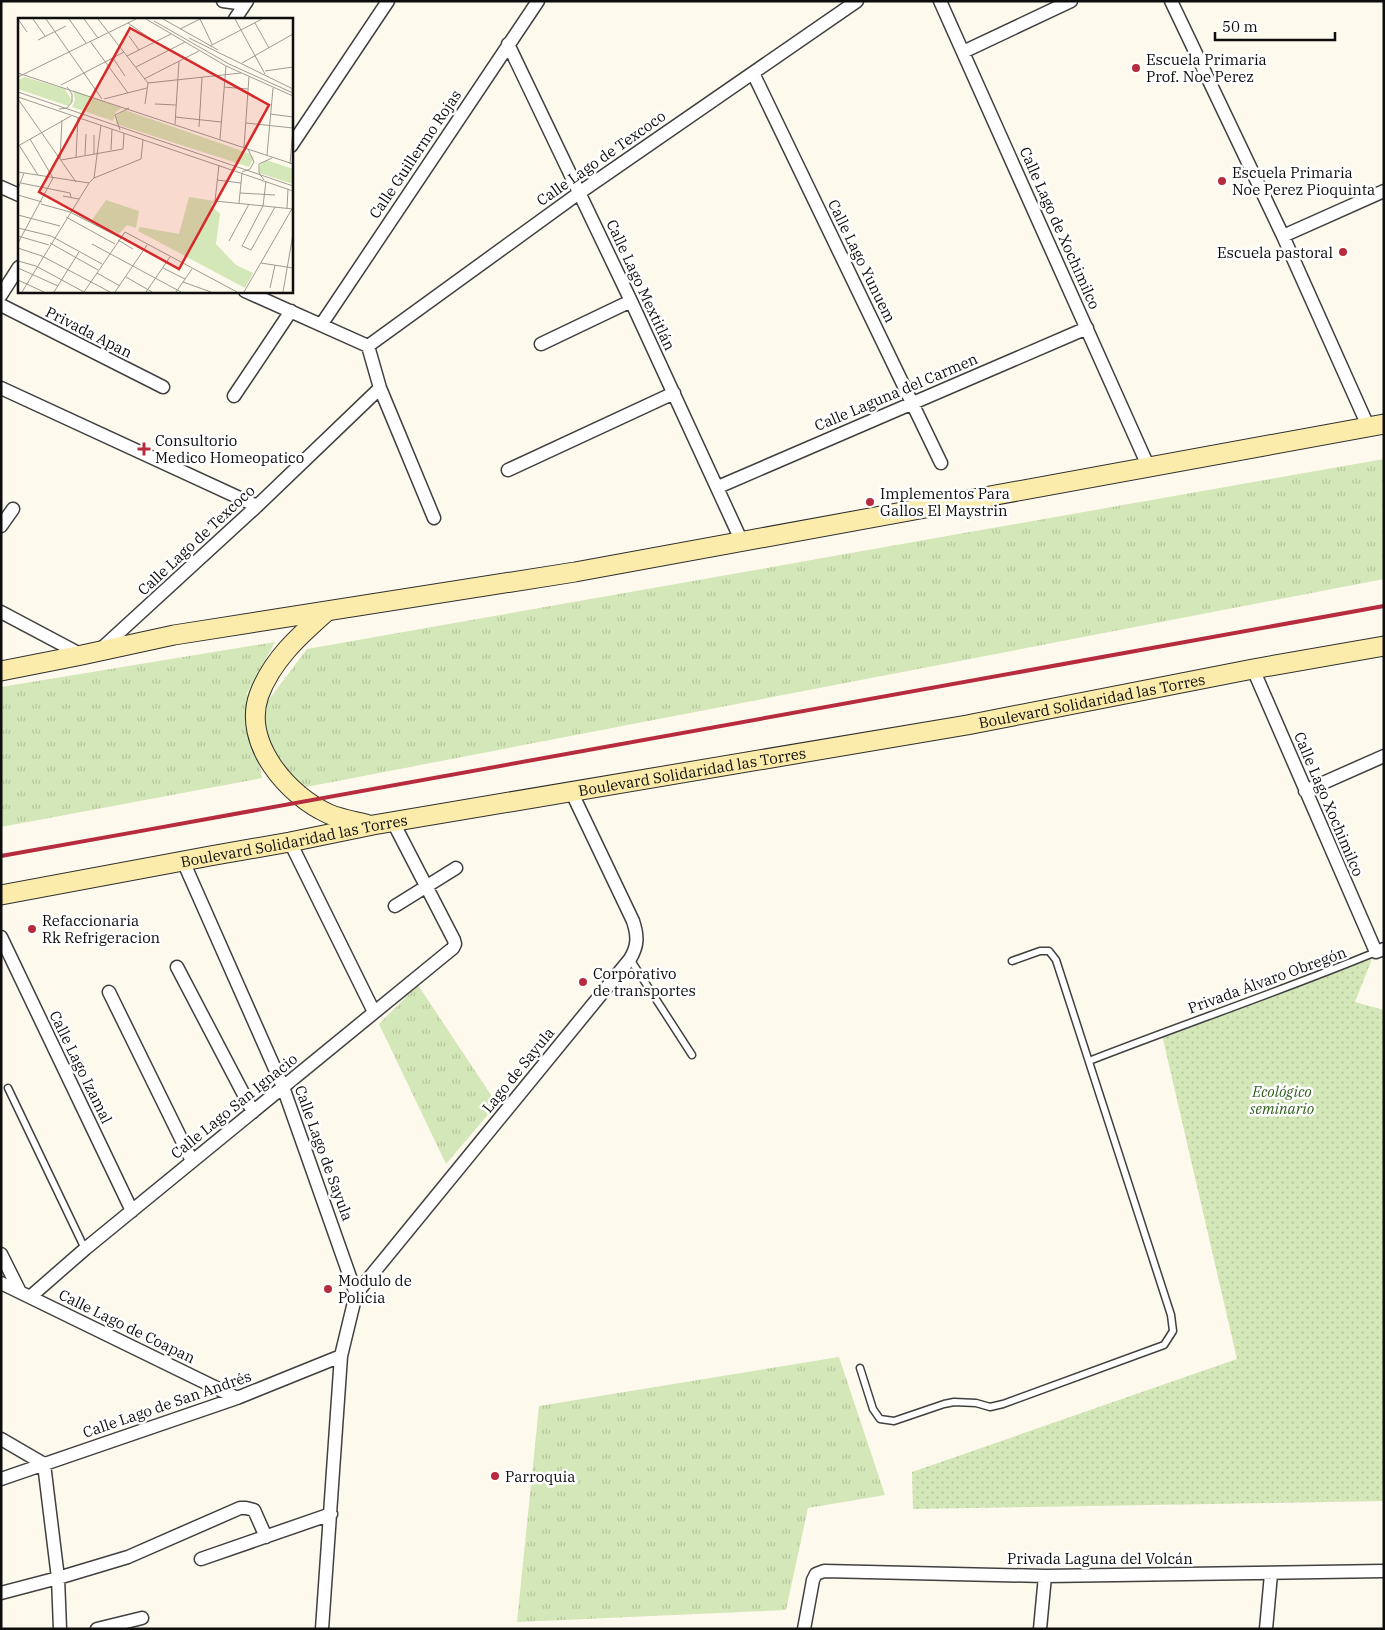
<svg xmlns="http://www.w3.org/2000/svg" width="1385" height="1630" font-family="'IBM Plex Serif',serif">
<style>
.grass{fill:url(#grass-tufts)}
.park{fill:url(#park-dots)}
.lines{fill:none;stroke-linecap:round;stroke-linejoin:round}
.service-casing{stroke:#404040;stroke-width:9}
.minor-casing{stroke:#404040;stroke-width:15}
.secondary-casing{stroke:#2f2f2f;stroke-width:21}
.service{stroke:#fff;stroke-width:6}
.minor{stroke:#fff;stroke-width:12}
.secondary{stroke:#fbecab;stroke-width:19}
.rail{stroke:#b62b3d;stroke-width:4}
.poi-dot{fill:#b62b3d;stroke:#fff;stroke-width:2}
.labels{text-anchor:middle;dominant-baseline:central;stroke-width:5;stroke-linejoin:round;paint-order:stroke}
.poi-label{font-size:15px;fill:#0d0d0d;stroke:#fff;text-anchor:start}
.street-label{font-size:15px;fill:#0d0d0d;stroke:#fff}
.park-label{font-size:15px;font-style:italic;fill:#336120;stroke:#fff}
.inset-road{fill:none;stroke:#9e9b93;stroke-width:1}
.view{fill:#d62828;fill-opacity:0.15;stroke:#d62828;stroke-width:2.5}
.inset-edge{fill:none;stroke:#0d0d0d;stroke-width:2.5}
</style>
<defs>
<pattern id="grass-tufts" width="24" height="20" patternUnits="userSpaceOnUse" patternTransform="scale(1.25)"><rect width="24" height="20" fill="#d4e7b8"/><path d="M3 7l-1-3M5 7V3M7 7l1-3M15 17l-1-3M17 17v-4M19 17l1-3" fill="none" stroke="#b5c59d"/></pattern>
<pattern id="park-dots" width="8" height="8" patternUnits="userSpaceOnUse" patternTransform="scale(1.25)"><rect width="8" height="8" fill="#d4e7b8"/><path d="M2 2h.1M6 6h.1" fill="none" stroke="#b5c59d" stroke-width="1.8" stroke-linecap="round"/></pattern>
</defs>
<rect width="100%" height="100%" fill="#fef9ed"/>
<path class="grass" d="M1384,459V579L296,789L269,753L261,710L307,649Z
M275,642L247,693L262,778L1,827V687Z
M418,985L497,1104L446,1164L379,1024Z
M839,1357L885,1495L808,1508L786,1610L517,1622L539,1406Z"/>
<path class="park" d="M1372,959L1355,1002L1384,1010V1501L913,1509L912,1472L1237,1359L1162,1035Z"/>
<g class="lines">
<g class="service-casing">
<path id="service" d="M630,959L692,1055
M1089,1061C1184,1024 1281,991 1376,952
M8,1088L85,1249
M860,1368L873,1409L880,1419L894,1421L944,1404L954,1402L976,1403L990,1407L1003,1404L1164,1345L1173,1331L1171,1315L1056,960L1049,951H1040L1012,961"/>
</g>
<g class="minor-casing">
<path id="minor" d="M223,1L245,4
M940,1L1149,468
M1171,1L1283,236L1368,426
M235,19L247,1
M508,44L631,301L742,542
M963,52L1071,1
M753,73L941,463
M291,146L388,1
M1,187L19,195
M1283,236L1384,191
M245,291L368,346L380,388L434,518
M1,295L19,267
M1,305L163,387
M321,325L538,1
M541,344L631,301
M368,346L579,193L857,1
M1,388L257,506
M234,396L291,311
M508,470L674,393
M718,487L1087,328
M1,526L13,509
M1,612L82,655
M101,649L257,506L380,388
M1253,669L1376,952L1384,949
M1305,791L1384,756
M290,842L374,1012
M183,861L283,1087L356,1294
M395,906L456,868
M1,937L132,1211
M177,967L253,1112
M109,992L192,1161
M1,1254L20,1292
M1,1283L237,1398
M30,1297L85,1249L453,948L455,944L454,940L393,822
M1,1439L44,1464L58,1578L60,1629
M1,1479L237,1398L341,1356
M201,1559L331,1514
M1,1593L58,1578L128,1557L240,1508H246L254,1510L266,1537
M97,1629L142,1618
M322,1629L341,1356L356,1294L630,959C638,946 638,936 633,921L571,791
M804,1629L813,1580L816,1574L824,1571L1045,1576L1384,1571
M1040,1629L1045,1576
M1266,1629L1271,1574"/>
</g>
<g class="secondary-casing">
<g id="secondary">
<path d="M326,612C299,636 272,660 259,695C242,743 288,796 329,814C341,819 354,821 366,824"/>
<path d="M1,671L82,655L174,635L575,572L1384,424"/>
<path id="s1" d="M1,895L210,856L290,842L373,825L967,725L1253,669L1384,646"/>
</g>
</g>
<use href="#service" class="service"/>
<use href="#minor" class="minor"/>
<use href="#secondary" class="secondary"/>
<path class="rail" d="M1,856C462,774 922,687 1384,606"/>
</g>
<g class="poi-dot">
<circle cx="1136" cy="68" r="5"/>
<circle cx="1222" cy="181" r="5"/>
<circle cx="1343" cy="252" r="5"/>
<path d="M141.5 441.5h5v5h5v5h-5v5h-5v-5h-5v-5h5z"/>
<circle cx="870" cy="502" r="5"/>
<circle cx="32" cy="929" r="5"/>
<circle cx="583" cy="982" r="5"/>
<circle cx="328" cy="1289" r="5"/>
<circle cx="495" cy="1476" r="5"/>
</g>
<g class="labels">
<g class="poi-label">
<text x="1146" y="59">Escuela Primaria<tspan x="1146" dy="17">Prof. Noe Perez</tspan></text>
<text x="1232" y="172">Escuela Primaria<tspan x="1232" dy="17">Noe Perez Pioquinta</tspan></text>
<text x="1333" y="252" text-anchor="end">Escuela pastoral</text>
<text x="155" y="440">Consultorio<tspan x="155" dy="17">Medico Homeopatico</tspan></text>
<text x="880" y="493">Implementos Para<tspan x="880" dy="17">Gallos El Maystrin</tspan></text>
<text x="42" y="920">Refaccionaria<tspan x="42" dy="17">Rk Refrigeracion</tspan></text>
<text x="593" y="973">Corporativo<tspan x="593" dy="17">de transportes</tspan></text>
<text x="338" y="1280">Modulo de<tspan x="338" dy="17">Policia</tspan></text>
<text x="505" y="1476">Parroquia</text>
</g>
<g class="street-label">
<text transform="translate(415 154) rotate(-56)">Calle Guillermo Rojas</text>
<text transform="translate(601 158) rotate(-35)">Calle Lago de Texcoco</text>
<text transform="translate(1060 228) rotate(66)">Calle Lago de Xochimilco</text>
<text transform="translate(862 261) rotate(64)">Calle Lago Yunuem</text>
<text transform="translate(641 285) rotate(65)">Calle Lago Mextitlán</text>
<text transform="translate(89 332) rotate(27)">Privada Apan</text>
<text transform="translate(896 392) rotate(-23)">Calle Laguna del Carmen</text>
<text transform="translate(196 540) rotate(-43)">Calle Lago de Texcoco</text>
<text stroke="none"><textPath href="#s1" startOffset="1108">Boulevard Solidaridad las Torres</textPath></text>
<text stroke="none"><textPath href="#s1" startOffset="702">Boulevard Solidaridad las Torres</textPath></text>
<text transform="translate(1329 804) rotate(67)">Calle Lago Xochimilco</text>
<text stroke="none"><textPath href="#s1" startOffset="298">Boulevard Solidaridad las Torres</textPath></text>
<text transform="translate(1267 980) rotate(-20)">Privada Álvaro Obregón</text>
<text transform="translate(81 1067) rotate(64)">Calle Lago Izamal</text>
<text transform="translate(518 1070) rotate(-51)">Lago de Sayula</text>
<text transform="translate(234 1106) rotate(-39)">Calle Lago San Ignacio</text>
<text transform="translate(324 1153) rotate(70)">Calle Lago de Sayula</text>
<text transform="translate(127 1326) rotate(26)">Calle Lago de Coapan</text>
<text transform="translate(167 1404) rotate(-19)">Calle Lago de San Andrés</text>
<text x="1100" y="1558">Privada Laguna del Volcán</text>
</g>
<g class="park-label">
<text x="1282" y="1091">Ecológico<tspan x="1282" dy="17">seminario</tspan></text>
</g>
</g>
<g transform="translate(18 18)">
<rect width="275" height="275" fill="#fef9ed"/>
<path d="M7,59L47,71L54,83L50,88L0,71V62ZM55,72L104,90L98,94L95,103L54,89L57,82ZM107,92L230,135L236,140L231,149L98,106V98ZM248,142L275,151V166L241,155L242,147ZM88,182L121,193L118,210L109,207L101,216L74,202Z" fill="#d4e7b8"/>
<path d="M171,179L197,183L193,187L202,196L198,226L218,247L235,255L227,270L120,213L122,209L161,216Z" fill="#d4e7b8"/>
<path class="inset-road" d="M0,1L9,14M15,1L27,18M28,1L84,81M51,1L68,25M66,1L80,20M80,1L130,65L127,86M128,1L208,48L275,78M145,1L200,32M182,1L194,26M217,1L247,56M136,3L211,46L275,75M110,5L137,24M237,5L251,30M162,11L182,1M111,18L121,32M171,20L275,71M20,22L48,8M72,23L110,75M192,28L244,1M109,38L153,16M95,40L107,58M224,45L275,16M118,49L167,24M247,53L275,49M0,55L275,146M0,59L118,1M126,61L181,33M130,65L223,55M43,67L106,34M206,69L230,71M0,74L275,168M0,79L275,173M0,81L58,164M86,81L129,70M137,86L158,87M41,91L49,90L54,84V76L49,69M252,96L275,99M157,99L203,104M228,105L275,110M157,106L161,43M181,109L184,59M102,112L97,97L111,90M202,121L208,48M1,127L20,157M0,128L53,98M226,129L231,59M93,132L94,111M76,136V117M67,137L68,116M249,137L255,70M58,139L60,99M42,141L44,102M43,142L105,131L106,115M272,146L275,110M201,147L197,183L275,191M0,154L71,165M224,154L232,151L236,144L230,131M76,160L83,107M199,162L223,165M246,162L241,155V146L254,140M248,163L245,188L224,228L233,232L257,189M3,165L52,175L53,179M0,171L6,155M222,175L257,177M0,177L24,184M45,178L61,181M221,185L224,155M23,186L52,194L101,219M269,190L270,171M0,197L42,208M48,199L97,226M0,210L33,218L84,246M0,218L31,227M100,222L115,231M211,223L231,186M0,225L35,160L12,121M32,225L80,252M74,226L163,274M0,230L24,238L92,274M0,243L18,248L66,274M243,245L275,250M0,250L40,268M145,250L167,261M79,255L102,268M108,259L134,274M0,262L26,274M165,264L193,274M252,270L257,247M4,274L71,165L76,160L123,141L125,122M36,274L61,234M66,274L107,214L219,274M97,274L129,227M128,274L152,239M158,274L174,251M226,274L275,189M265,274L275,216"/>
<path class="view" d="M112,10L251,87L161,251L21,174Z"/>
<rect width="275" height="275" class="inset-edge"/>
</g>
<rect width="1385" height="1630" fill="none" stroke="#0d0d0d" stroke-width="5"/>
<path d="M1215 32v8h120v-8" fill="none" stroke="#0d0d0d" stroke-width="2.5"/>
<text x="1222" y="32" font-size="15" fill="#0d0d0d" stroke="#ffffff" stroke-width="4" paint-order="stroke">50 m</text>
</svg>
